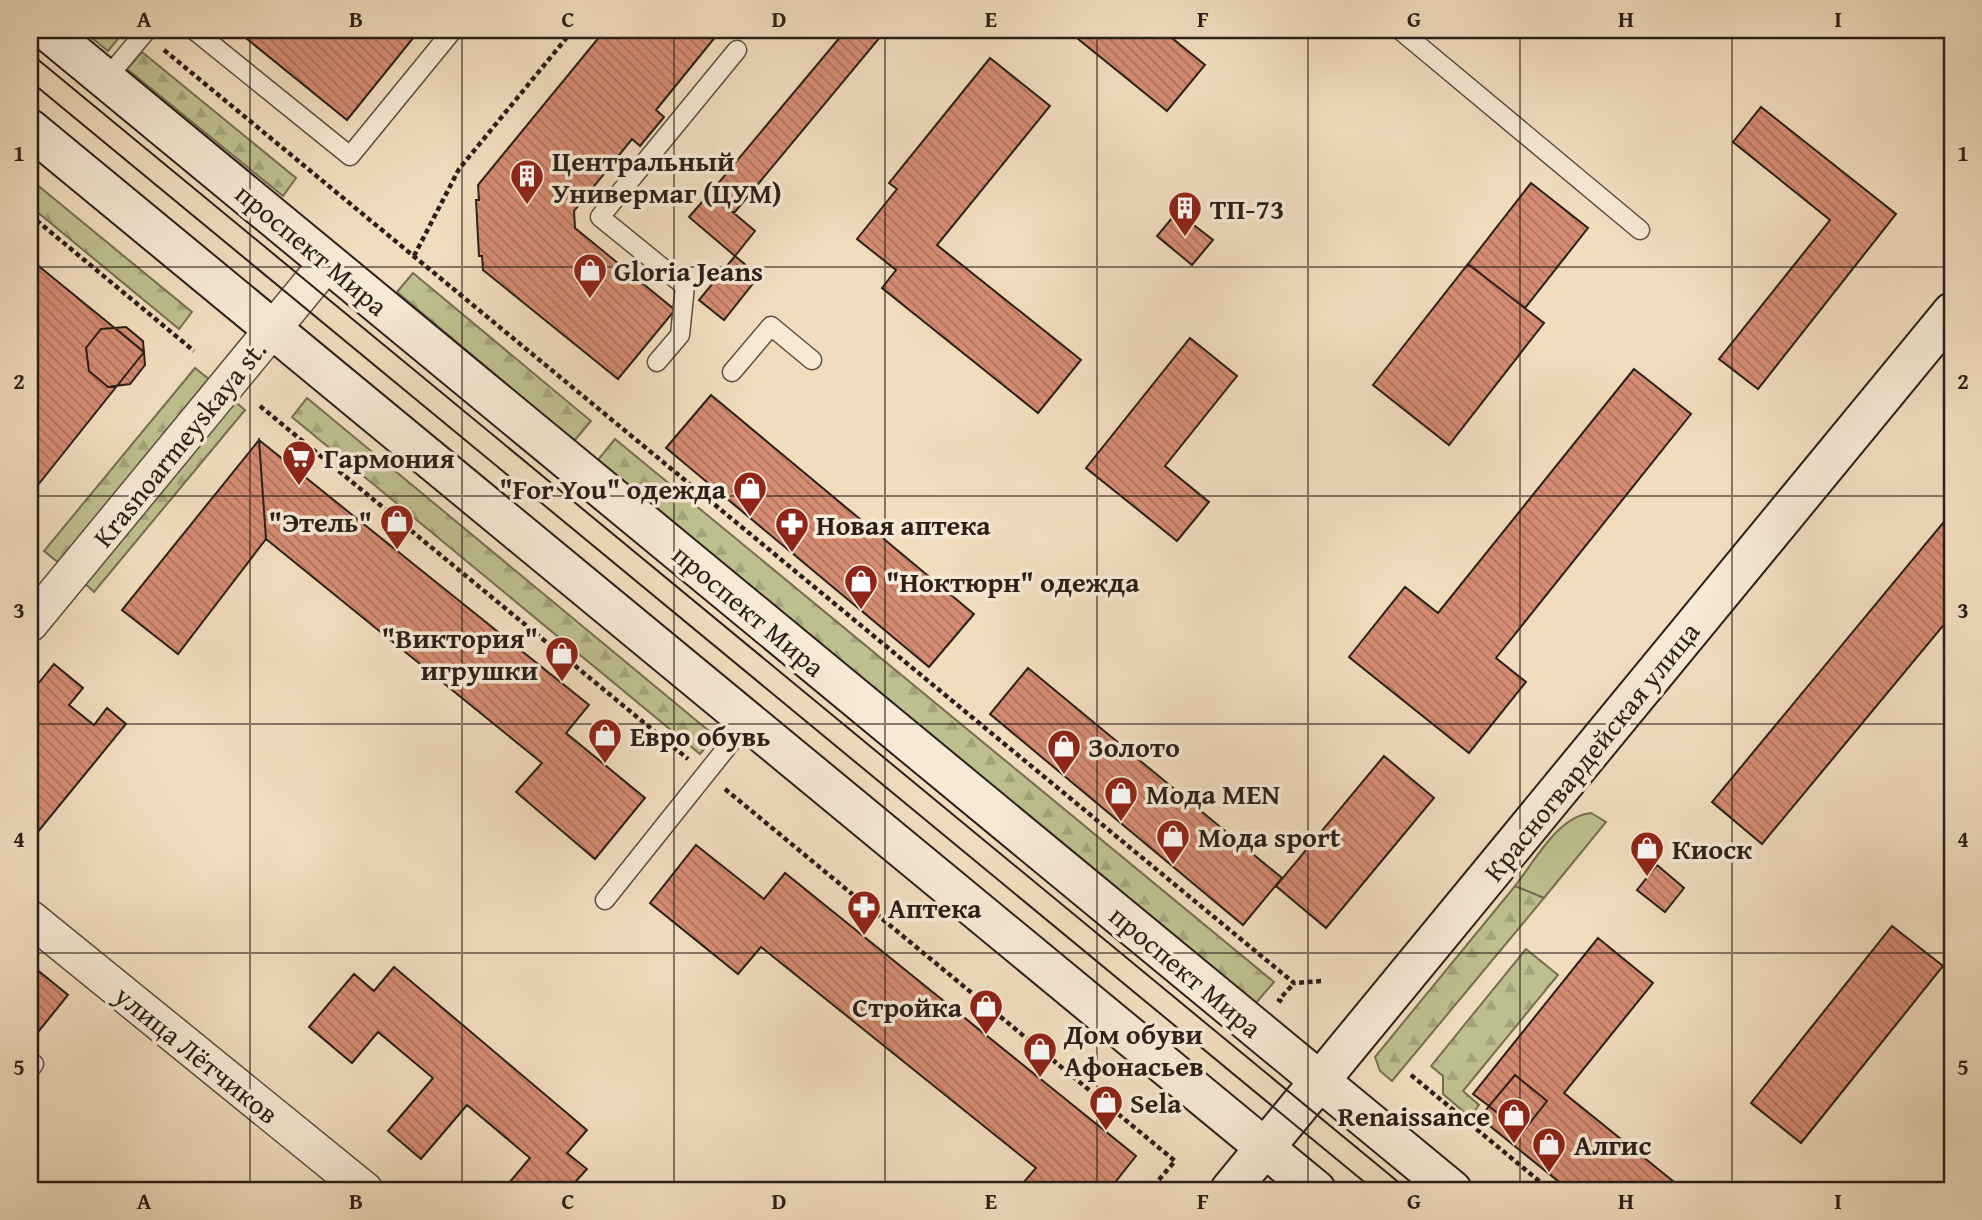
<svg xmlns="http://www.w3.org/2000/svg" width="1982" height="1220" font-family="'Gentium Book Plus',serif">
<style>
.grass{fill:#bebf8e;stroke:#746f54;stroke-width:2}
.forest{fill:url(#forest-firs);stroke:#746f54;stroke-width:2}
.building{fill:url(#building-back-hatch);stroke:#2b1f1a;stroke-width:2}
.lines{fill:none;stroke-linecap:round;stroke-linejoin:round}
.lane-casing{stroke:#5c4e43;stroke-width:21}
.street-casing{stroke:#5c4e43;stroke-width:38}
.secondary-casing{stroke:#2b1f1a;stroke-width:42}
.path{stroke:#2b1f1a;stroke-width:4.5;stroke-dasharray:5 3.5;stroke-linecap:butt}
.lane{stroke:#f6e9d5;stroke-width:18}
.street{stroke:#f6e9d5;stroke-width:35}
.secondary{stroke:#f6e9d5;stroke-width:38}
.tram{stroke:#2b1f1a;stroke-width:2}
.grid{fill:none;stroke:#2b1f1a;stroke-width:2;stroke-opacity:0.55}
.labels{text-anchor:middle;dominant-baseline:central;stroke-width:7;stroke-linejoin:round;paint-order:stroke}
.poi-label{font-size:28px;font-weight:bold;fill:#2b1f1a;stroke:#f6e9d5;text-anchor:start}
.street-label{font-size:28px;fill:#2b1f1a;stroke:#f6e9d5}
.neatline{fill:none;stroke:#2b1f1a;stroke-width:2.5}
.grid-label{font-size:23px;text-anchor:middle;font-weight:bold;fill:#2b1f1a}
</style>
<defs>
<pattern id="forest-firs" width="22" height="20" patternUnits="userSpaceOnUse" patternTransform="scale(1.75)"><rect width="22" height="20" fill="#bebf8e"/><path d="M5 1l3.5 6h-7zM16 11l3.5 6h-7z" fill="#a3a47a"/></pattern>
<pattern id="building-back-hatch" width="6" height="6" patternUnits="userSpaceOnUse" patternTransform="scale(1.75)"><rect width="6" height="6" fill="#d68c73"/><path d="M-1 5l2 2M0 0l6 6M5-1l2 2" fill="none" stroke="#ae725e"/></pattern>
</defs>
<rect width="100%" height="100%" fill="#f1ddbe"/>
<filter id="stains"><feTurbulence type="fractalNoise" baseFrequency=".00286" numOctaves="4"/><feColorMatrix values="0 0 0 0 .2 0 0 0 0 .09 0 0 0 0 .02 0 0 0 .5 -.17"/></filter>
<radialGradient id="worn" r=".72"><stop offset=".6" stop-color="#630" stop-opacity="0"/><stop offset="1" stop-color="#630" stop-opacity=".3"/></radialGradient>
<path class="grass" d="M1591,813L1606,822L1544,898L1515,886C1535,861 1558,816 1591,813Z"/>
<path class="forest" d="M82,30H117L122,34L108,51Z
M142,52L296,178L283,196L127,69Z
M30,179L192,312L179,329L30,206Z
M413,273L591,421L574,441L397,292Z
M195,368L210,380L59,563L44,551Z
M307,398L715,736L700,754L292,417Z
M232,399L245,410L94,592L82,581Z
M615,439L1274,982L1255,1004L597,461Z
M1515,886L1544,898L1392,1081L1380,1071L1375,1057Z
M1526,949L1558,975L1463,1091L1479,1105L1470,1117L1443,1094V1076L1431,1066Z"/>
<path class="building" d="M236,30H405L414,37L347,120Z
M605,30H721L656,110L664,117L640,146L632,139L574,211L575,228L675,310L618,379L483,270L482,256H479L476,200H479L478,185Z
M846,30H886L734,213L710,193Z
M1067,30H1162L1205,65L1167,111Z
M990,58L1050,106L937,245L1081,360L1038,413L882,288L896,270L857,239L897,189L889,183Z
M1761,107L1896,214L1758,389L1719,359L1830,220L1733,142Z
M1531,183L1588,228L1525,308L1468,264Z
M710,193L755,231L735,256L689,217Z
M1177,212L1213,240L1192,265L1157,236Z
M735,256L759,276L724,320L699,300Z
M30,259L144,352L30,495V368L34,363L30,360Z
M1468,264L1544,323L1449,445L1373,385Z
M126,327L143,341L145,365L130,384L108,387L89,371L86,348L101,329Z
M1190,338L1237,376L1165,466L1209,502L1177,541L1086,468Z
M1634,369L1691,414L1496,658L1526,682L1469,753L1349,657L1405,587L1438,613Z
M711,395L974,614L929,667L666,448Z
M259,440L266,539L178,654L122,610Z
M259,440L589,705L566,733L645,798L595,859L516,792L542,763L266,539Z
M1952,512V615L1762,844L1712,802Z
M54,664L83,688L69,705L94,725L107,708L126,724L32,839L30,737L37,728L30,721V694Z
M1028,668L1282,878L1243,925L990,714Z
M1384,756L1434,798L1326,928L1276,886Z
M696,845L764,899L785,873L1136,1156L1109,1190H1017L1036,1168L761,947L738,974L650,903Z
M1657,865L1684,888L1665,912L1637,890Z
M1892,926L1943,966L1801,1143L1751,1103Z
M1598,938L1653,983L1564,1093L1684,1190H1569L1480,1118L1489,1106L1473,1094Z
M30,964L68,995L30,1042Z
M394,967L587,1130L567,1153L587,1169L568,1190H515L508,1184L530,1158L467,1105L421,1159L388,1131L433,1078L378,1032L352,1063L309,1027L354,974L374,991Z
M1515,1075L1547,1101L1522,1133L1489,1106Z"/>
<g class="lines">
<g class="lane-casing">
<path id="lane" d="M194,30L350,156L453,30
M1400,30L1640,230
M106,79L147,30
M657,362L680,335L685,286L600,217L737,50
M732,372L771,326L812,360
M605,900L748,721
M30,1069L34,1064"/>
</g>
<g class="street-casing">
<path id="street" d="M30,624L328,262
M30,918L365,1190"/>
</g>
<g class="secondary-casing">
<path id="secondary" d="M46,30L1452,1190
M30,129L1316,1190
M1230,1190L1952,312"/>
</g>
<path class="path" d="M164,50L1294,983L1322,981
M30,215L194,351
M414,256L459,169L573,30
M260,406L688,759
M725,789L1175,1161L1150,1190
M1282,1002L1279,1000L1294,983
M1411,1075L1550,1190"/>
<use href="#lane" class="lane"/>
<use href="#street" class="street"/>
<use href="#secondary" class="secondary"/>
<path class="tram" d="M30,53L1408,1190
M30,81L1374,1190"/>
</g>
<path class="grid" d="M250,30V1190M462,30V1190M674,30V1190M885,30V1190M1097,30V1190M1308,30V1190M1520,30V1190M1732,30V1190M30,267H1952M30,496H1952M30,724H1952M30,953H1952"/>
<defs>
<g id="building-pin" transform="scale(1.75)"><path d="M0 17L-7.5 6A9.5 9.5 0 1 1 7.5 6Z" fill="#8f2418" stroke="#f6e9d5"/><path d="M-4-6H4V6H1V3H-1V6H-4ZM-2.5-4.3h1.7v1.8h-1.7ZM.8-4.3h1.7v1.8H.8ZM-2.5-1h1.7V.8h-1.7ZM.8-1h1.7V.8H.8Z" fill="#fff"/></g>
<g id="shop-pin" transform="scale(1.75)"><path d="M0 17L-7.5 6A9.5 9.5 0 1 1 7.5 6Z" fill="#8f2418" stroke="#f6e9d5"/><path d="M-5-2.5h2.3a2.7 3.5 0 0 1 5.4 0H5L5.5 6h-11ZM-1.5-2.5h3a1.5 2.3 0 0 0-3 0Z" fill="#fff"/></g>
<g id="supermarket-pin" transform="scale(1.75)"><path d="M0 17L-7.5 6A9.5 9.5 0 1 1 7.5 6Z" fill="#8f2418" stroke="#f6e9d5"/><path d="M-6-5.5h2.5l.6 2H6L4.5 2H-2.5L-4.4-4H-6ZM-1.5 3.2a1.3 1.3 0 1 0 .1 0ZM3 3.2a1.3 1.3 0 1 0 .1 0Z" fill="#fff"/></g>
<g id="pharmacy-pin" transform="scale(1.75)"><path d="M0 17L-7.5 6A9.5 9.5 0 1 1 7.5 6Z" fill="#8f2418" stroke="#f6e9d5"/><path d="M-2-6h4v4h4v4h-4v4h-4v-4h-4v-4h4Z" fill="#fff"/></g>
</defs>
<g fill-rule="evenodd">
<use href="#building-pin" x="527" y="176"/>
<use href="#building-pin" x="1185" y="208"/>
<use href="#shop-pin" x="590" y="270"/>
<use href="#supermarket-pin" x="299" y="457"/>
<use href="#shop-pin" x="750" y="488"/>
<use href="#shop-pin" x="397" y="521"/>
<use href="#pharmacy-pin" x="792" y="524"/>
<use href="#shop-pin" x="861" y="581"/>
<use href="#shop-pin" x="562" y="653"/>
<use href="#shop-pin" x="605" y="735"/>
<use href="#shop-pin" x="1064" y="746"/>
<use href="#shop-pin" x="1121" y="793"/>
<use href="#shop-pin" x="1173" y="836"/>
<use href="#shop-pin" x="1647" y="848"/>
<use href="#pharmacy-pin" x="864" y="907"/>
<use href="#shop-pin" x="986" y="1006"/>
<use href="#shop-pin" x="1040" y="1049"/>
<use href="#shop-pin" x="1106" y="1102"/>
<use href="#shop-pin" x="1514" y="1115"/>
<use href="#shop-pin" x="1549" y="1144"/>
</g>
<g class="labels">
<g class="poi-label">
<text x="552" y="160">Центральный<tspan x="552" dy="32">Универмаг (ЦУМ)</tspan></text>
<text x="1210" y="208">ТП-73</text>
<text x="614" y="270">Gloria Jeans</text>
<text x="324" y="457">Гармония</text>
<text x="726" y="488" text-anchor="end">"For You" одежда</text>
<text x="372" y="521" text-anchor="end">"Этель"</text>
<text x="816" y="524">Новая аптека</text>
<text x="886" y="581">"Ноктюрн" одежда</text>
<text x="538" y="637" text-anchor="end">"Виктория"<tspan x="538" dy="32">игрушки</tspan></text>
<text x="630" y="735">Евро обувь</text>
<text x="1088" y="746">Золото</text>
<text x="1146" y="793">Мода MEN</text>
<text x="1198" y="836">Мода sport</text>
<text x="1672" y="848">Киоск</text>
<text x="888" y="907">Аптека</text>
<text x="962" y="1006" text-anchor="end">Стройка</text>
<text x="1064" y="1033">Дом обуви<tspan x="1064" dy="32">Афонасьев</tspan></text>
<text x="1130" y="1102">Sela</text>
<text x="1490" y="1115" text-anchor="end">Renaissance</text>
<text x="1574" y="1144">Алгис</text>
</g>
<g class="street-label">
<text transform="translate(312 249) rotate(40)">проспект Мира</text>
<text transform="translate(179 443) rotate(-51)">Krasnoarmeyskaya st.</text>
<text transform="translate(749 610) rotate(40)">проспект Мира</text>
<text transform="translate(1591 751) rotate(-51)">Красногвардейская улица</text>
<text transform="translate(1186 971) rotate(40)">проспект Мира</text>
<text transform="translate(197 1054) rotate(39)">улица Лётчиков</text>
</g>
</g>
<rect width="1982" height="1220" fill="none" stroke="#f1ddbe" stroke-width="77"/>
<rect x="38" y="38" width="1906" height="1144" class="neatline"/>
<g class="grid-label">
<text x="144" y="27">A</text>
<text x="356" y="27">B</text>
<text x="568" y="27">C</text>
<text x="779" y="27">D</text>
<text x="991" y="27">E</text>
<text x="1203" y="27">F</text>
<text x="1414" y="27">G</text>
<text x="1626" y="27">H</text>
<text x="1838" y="27">I</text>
<text x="19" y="161">1</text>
<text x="1963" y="161">1</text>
<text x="19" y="389">2</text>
<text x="1963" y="389">2</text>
<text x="19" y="618">3</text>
<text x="1963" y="618">3</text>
<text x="19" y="847">4</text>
<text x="1963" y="847">4</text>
<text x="19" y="1075">5</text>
<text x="1963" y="1075">5</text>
<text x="144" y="1209">A</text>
<text x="356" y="1209">B</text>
<text x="568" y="1209">C</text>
<text x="779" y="1209">D</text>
<text x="991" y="1209">E</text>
<text x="1203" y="1209">F</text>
<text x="1414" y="1209">G</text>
<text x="1626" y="1209">H</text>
<text x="1838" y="1209">I</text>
</g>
<rect width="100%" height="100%" filter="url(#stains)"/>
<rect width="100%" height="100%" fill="url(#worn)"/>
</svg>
